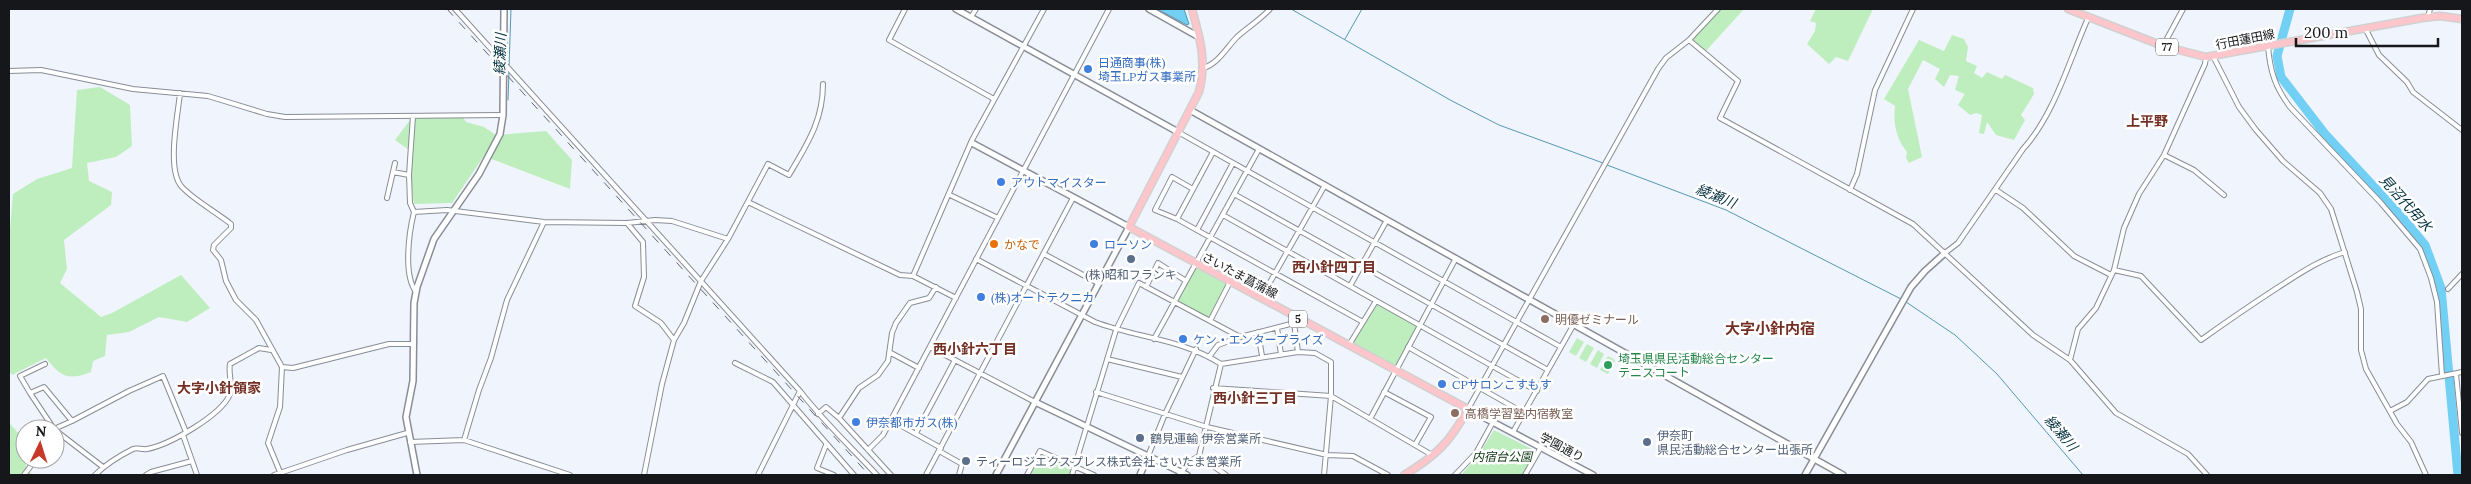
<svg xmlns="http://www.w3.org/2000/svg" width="2471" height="484" font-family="Lora,'Noto Sans JP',serif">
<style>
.green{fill:#beeebe}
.water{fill:#72d0f4;stroke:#5698b3}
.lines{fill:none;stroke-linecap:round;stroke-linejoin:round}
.stream{stroke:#5698b3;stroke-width:1}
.river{stroke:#72d0f4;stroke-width:9}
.minor-casing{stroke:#888d96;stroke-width:6}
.tertiary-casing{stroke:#888d96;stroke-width:8}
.primary-casing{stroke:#d0d1d1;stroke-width:9}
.minor{stroke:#fff;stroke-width:4}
.tertiary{stroke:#fff;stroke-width:5}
.primary{stroke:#fec5ca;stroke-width:6}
.rail{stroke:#65676d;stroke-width:1;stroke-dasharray:9 9;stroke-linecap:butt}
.shop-dot{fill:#3f7fe0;stroke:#fff;stroke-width:2}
.food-dot{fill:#e8710a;stroke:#fff;stroke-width:2}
.service-dot{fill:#5c6f8a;stroke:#fff;stroke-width:2}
.education-dot{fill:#8d6e63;stroke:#fff;stroke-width:2}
.leisure-dot{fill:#2e9e5b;stroke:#fff;stroke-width:2}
.labels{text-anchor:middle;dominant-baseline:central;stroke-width:5;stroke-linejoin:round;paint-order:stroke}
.shield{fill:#fff;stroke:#5b5d5f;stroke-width:1}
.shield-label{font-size:11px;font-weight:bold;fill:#15171a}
.street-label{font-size:12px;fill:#15171a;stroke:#fff}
.shop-label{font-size:12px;fill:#366cbe;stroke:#fff;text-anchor:start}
.food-label{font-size:12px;fill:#c56008;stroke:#fff;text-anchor:start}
.service-label{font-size:12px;fill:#4e5e75;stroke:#fff;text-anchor:start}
.education-label{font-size:12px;fill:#785e54;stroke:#fff;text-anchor:start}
.leisure-label{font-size:12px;fill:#27864d;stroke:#fff;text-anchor:start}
.park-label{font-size:12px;font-style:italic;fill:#0c3610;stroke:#fff}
.water-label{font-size:14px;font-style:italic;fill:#02303f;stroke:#fff}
.neighbourhood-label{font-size:14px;font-weight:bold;fill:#742f25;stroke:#fff}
.quarter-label{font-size:15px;font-weight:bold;fill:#742f25;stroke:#fff}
</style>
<rect width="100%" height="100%" fill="#f0f4fd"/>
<path class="green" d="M1721,9H1744L1705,52L1692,40Z
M1816,9H1873L1848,61L1836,57L1829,64L1807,44L1815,31L1816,23L1810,21Z
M1952,35L1964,39L1968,47L1966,61L1977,66L1974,73L1982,78L1987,72L2002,79L2005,75L2033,88L2034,94L2021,115L2025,120L2014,140L1996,135L1987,122L1984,134L1979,133L1982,115L1976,113L1970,115L1958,105L1965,94L1955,90L1959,76L1950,75L1944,87L1935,79L1940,69L1923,60L1908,89L1922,157L1909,163L1906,158L1907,152C1896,138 1893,123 1895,106L1884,99L1919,40L1944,51Z
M100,87L130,105L132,146L116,157L87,163L89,181L112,192L111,205L64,240L67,269L60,283L101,317L112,313L181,275L210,308L187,322L159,317L129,332L107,335L105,356L93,361L91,372C68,381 61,377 46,358L12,375L9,371V241L13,194L37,179L72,168L77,90Z
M413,116H462L466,122L484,127L496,135L546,131L572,160L570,189L484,156L452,203L414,204L411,182L413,153L395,140Z
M1196,264L1230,282L1210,321L1174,302Z
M1376,301L1420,325L1395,371L1349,345Z
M1577,338L1584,342L1576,356L1569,352Z
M1587,344L1594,348L1586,362L1579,358Z
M1598,350L1604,354L1597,368L1590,364Z
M1608,356L1615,360L1608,374L1600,370Z
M9,423L25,440L26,469L33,475H9Z
M1494,430L1536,451L1522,475H1461L1478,456Z
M1043,453L1070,467V475H1029L1040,454Z"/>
<path class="water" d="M1157,9H1184L1189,24L1187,25Z"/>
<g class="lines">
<path class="stream" d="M1291,9L1452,101L1499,125L1603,163
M1345,39L1362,9
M509,67L511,9
M508,100L509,71
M1607,165L1726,210L1903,300
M1906,302L1955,335L1997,374L2083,475"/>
<path class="river" d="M2290,9L2277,56L2281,77L2325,134L2403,218L2425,245L2441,288L2458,475"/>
<g class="minor-casing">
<path id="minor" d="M455,9L800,391C823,421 851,447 877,475
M905,9L889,40L994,99
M971,17L976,9
M2428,17L2430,9
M2365,28L2379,55L2407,82L2413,92L2462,130
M1689,40L1738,81L1720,118L1913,224L2033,335L2070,360L2116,413L2188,454L2207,475
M2163,46L2183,9
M2268,46C2270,71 2275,87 2290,107L2381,203L2420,249L2431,278L2437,302L2442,375
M2213,56L2239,107L2256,130L2283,161L2320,193L2331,209L2357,292L2361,309V350L2366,369L2397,424L2411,442L2426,475
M1203,68C1218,64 1227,47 1237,37C1248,27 1260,20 1270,9
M9,71L41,70L133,89L208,96L267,114L285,117L503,115
M180,93C178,115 166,170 182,187C194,200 216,212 231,224V228L214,245L213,250L221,260L226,281L236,300L256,320L282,367L280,407L268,443L280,472
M1178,132L1561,347
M1213,152L1177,219L1363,322
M2164,155L2194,170L2224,195
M393,172L409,175L410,203L414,212
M409,175L413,116
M1850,190L1857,174L1875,90L1913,9
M1996,190L2023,208L2074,256L2111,275
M1234,194L1548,370
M950,195L998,218
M387,198L395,163
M748,202L900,275L913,276L956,298
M1223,215L1537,391
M1177,219L1155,210L1172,177L1193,189
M627,223L643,242L644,277L635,306L661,323L674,340
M1197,230L1233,163
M1945,253L1958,243L2023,149C2055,114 2069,60 2089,16
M1044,254L1098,283
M976,259L1095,322C1137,338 1183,339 1221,364
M2114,270L2141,276L2201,340C2226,322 2251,305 2277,288C2299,274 2319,260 2345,252
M913,276L972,140L1044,9
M1350,286L1387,220
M1146,287L1158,263L1186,281
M2448,289L2462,274
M416,292C403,275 409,232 414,212L447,210L544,222L627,223L655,220L672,221L728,239
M1261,298L1325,185
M1210,321L1230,282
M1294,323L1298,352
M1277,328L1281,354
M1258,332L1262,356
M1154,339L1259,149
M1349,345L1376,301
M930,347L1035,402
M1408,347L1524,413
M891,353L919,368
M1209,357L1218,345L1240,337L1302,321
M1107,359L1182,377
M2070,360L2078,329L2096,308L2114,270L2124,228L2139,194L2164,155L2205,64L2206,57
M735,363L773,382L854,475
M282,367L293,368L389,344H414
M2456,374L2462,433
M1213,388L1331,396L1432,455
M1096,392L1207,427L1327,455L1353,456L1388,475
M1384,392L1431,417L1415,445
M30,393L20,376L45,364
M1468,409L1658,69L1666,58L1689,40L1718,9
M2390,411L2407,402L2428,379L2462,372
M818,414L826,407L839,418L891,475
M839,418L859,388L878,375L888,361L892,333L896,323L910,303L929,298L936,287
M1370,419L1456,258
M891,420L941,448
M54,429L30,393L44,387L72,421L129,391L163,376L186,432
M54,429L72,421
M55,430L103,467
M1513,432L1574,324
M916,433L955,360
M183,435L197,475
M464,440L479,390L491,358L507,300L544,222
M410,442L464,440L570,475
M826,445L817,468L834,475
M868,450L883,435L1109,9
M939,451L962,464L959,475
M1148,456L1165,414L1196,349
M1199,456L1226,475
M24,475L36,459
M95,475C105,465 119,456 133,449C138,447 142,450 147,449C169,445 222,415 230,394C233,384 228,374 230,364L259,348L271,350
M146,475L151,472L192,461
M274,475L347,450L407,433
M644,475L662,384L674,340L684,323L701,281L728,239L768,164L789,175C807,144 823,121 823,84
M758,475L800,391
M926,475L1073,198
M1027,475L1040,451L1094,475
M1072,475L1116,330L1139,283L1240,337
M1179,475L1190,461L1199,456L1221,364L1298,352L1315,353L1331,362V396L1324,475
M1455,475L1476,453L1493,422
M1525,475L1541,447"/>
</g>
<g class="tertiary-casing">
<path id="tertiary" d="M956,9L1178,132
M1149,9L1199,37
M1190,110L1843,475
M972,143L1129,227L996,475
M1035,402L1148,456L1140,475
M1468,409L1593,475
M1148,456L1187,475
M417,475L406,417L413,381L414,303L417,287L434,239L479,174L500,134L503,115L504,9
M1805,475L1911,287L1925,271L1945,253"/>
</g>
<g class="primary-casing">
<path id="primary" d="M1192,9C1200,38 1207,62 1199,92L1129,227L1468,409C1450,442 1436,456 1404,475
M2068,9L2163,46L2206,57L2422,18L2440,16L2462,19"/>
</g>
<use href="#minor" class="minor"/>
<use href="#tertiary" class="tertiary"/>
<use href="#primary" class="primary"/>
<path class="rail" d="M447,9L869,475"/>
</g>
<g class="shop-dot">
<circle cx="1088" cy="69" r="5"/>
<circle cx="1001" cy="182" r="5"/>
<circle cx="1094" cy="244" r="5"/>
<circle cx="981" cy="297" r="5"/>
<circle cx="1183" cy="339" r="5"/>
<circle cx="1442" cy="384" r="5"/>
<circle cx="856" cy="422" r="5"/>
</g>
<circle class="food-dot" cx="994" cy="244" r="5"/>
<g class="service-dot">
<circle cx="1131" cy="259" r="5"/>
<circle cx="1140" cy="438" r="5"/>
<circle cx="1647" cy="442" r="5"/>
<circle cx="966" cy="461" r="5"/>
</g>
<g class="education-dot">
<circle cx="1545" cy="319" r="5"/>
<circle cx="1455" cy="413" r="5"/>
</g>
<circle class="leisure-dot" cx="1608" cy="365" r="5"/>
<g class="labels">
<g class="shield">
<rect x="2156" y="38.5" width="22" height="17" rx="4"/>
<rect x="1289" y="310.5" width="18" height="17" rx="4"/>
</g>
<g class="shield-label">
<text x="2167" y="47">77</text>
<text x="1298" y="319">5</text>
</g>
<g class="street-label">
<text transform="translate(2245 39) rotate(-11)">行田蓮田線</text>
<text transform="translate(1240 275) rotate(28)">さいたま菖蒲線</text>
<text transform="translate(1562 447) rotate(28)">学園通り</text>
</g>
<g class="shop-label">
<text x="1098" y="62">日通商事(株)<tspan x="1098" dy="14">埼玉LPガス事業所</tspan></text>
<text x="1011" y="182">アウトマイスター</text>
<text x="1104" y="244">ローソン</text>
<text x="991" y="297">(株)オートテクニカ</text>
<text x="1193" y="339">ケン・エンタープライズ</text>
<text x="1452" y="384">CPサロンこすもす</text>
<text x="866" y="422">伊奈都市ガス(株)</text>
</g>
<g class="food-label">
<text x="1004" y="244">かなで</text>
</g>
<g class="service-label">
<text x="1131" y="274" text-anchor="middle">(株)昭和フランキ</text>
<text x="1657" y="435">伊奈町<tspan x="1657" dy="14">県民活動総合センター出張所</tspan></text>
<text x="1150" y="438">鶴見運輸 伊奈営業所</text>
<text x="976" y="461">ティーロジエクスプレス株式会社 さいたま営業所</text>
</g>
<g class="education-label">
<text x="1555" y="319">明優ゼミナール</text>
<text x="1465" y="413">高橋学習塾内宿教室</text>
</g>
<g class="leisure-label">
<text x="1618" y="358">埼玉県県民活動総合センター<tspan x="1618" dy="14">テニスコート</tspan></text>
</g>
<g class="park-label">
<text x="1502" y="456">内宿台公園</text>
</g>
<g class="water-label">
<text transform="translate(500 54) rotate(-88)">綾瀬川</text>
<text transform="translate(1716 196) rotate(22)">綾瀬川</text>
<text transform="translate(2406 203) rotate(48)">見沼代用水</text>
<text transform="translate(2061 433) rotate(50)">綾瀬川</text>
</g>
<g class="neighbourhood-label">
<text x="2147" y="121">上平野</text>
<text x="1334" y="267">西小針四丁目</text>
<text x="975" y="349">西小針六丁目</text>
<text x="219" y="388">大字小針領家</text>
<text x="1255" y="398">西小針三丁目</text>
</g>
<g class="quarter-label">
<text x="1770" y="328">大字小針内宿</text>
</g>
</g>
<rect width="2471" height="484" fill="none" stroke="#15171a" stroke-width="20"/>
<g transform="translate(40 444) rotate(4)"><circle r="24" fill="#ffffff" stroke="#a1a2a3"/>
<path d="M0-4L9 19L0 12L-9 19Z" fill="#c73a29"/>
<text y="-8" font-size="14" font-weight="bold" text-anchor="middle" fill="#15171a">N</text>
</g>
<path d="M2296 38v8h142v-8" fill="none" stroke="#15171a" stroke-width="2.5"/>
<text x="2304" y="38" font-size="15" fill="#15171a" stroke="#ffffff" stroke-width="4" paint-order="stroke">200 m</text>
</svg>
